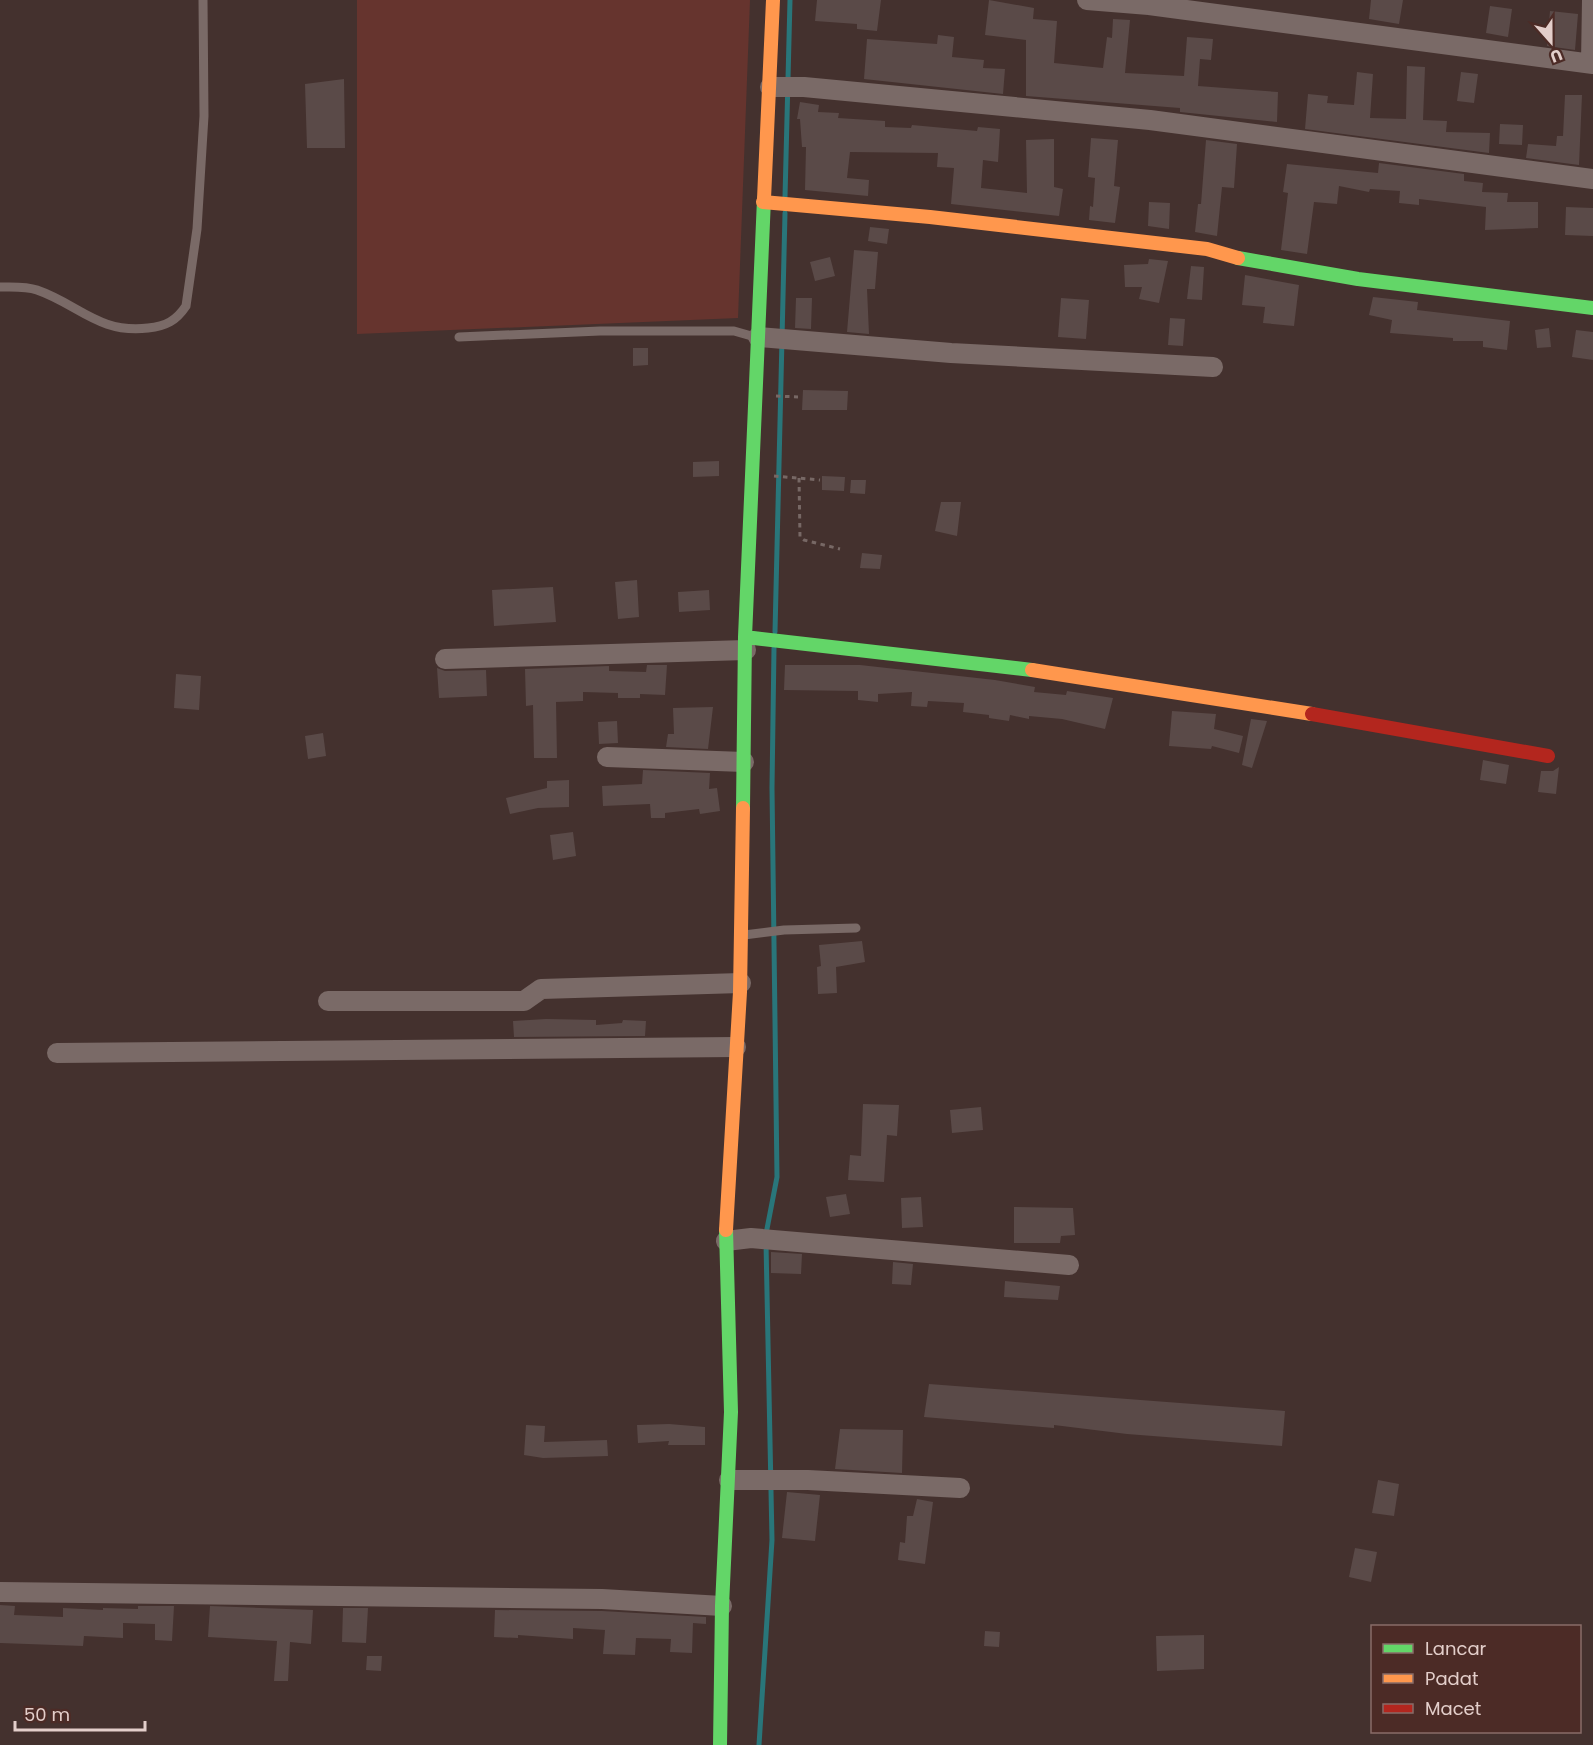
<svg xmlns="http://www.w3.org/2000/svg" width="1593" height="1745" font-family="Poppins,sans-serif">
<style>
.green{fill:#66342e}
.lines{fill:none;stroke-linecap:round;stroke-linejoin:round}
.stream{stroke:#29767a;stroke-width:5}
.building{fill:#5a4a48}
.path{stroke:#776865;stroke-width:3;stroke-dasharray:4.5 4.5;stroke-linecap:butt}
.lane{stroke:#7a6a67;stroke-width:9}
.street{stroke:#7a6a67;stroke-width:20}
.fast{stroke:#63d668;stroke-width:14}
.slow{stroke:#ff974d;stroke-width:14}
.jam{stroke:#b3261e;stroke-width:14}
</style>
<rect width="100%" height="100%" fill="#44312e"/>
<path class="green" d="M357,0H750L738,318L357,334Z"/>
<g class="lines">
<path class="stream" d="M785,197L790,0
M775,632L785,213
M766,1234L777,1177L772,788L774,648
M759,1745L772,1540L766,1243"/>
</g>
<path class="building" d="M817,0H881L877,31L857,29V24L815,21Z
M989,0L1034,8L1033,19L1057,21L1054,63L1103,68L1107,37L1112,38L1113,19L1130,20L1125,73L1184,76L1187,37L1213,39L1211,60L1200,59L1198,86L1278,92L1277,122L1180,112V108L1026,96V40L985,35Z
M1371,0H1403L1399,24L1369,19Z
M1490,6L1512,9L1508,37L1486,33Z
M1550,11L1578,14L1575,50L1547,46Z
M938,35L954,37L952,57L984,60L983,68L1005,69L1003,94L864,79L867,39L937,44Z
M1407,66L1425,67L1423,120L1447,121L1446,132L1490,133L1489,153L1305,129L1308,94L1328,96L1327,103L1354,105L1357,72L1373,74L1370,118L1406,119Z
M1461,72L1478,74L1474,103L1457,101Z
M344,79L345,148H307L305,84Z
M1565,95H1582L1579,165L1526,158L1528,144L1556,146L1557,136H1563Z
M800,102L819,105L818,112L839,113L838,118L885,121V127L911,128L912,125L977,131L978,127L1000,129L998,162L983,160L981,188L1027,193L1026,140L1054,139V187L1063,189L1059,216L951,204L954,168L937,167L938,153L850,152L847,178L869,180L868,196L805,190L806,147H802L800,119H797Z
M1500,124L1523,125L1522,145L1499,144Z
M1091,138L1118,140L1114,186L1120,187L1115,223L1089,220L1090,206L1093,207L1095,178L1088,177Z
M1206,140L1237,144L1234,188L1222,187L1217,236L1195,232L1198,204H1201Z
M1379,163L1464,174V181L1483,183L1482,192L1508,193L1507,202H1538V228L1485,230L1486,207L1419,199V205L1399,203L1400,191L1370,189L1369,192L1339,186L1337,204L1314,202L1307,254L1281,250L1288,193L1283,192L1287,164L1378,173Z
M1149,202L1170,203L1169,229L1148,226Z
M1566,207L1593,208V236L1565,235Z
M870,227L889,229L887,244L868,241Z
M854,250L878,252L875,289H867L869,334L847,332Z
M830,257L835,276L815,281L810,262Z
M1149,259L1168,261L1159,303L1139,299L1142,287H1125L1124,265L1148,264Z
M1191,266L1204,267L1202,300L1187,299Z
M1245,275L1299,285L1294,326L1263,323L1265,307L1242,305Z
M1373,297L1418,302L1417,310L1510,321L1507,350L1483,347V341H1453V338L1390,333L1392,320L1369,315Z
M796,298H812L811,329L795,328Z
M1061,298L1089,300L1086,339L1058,337Z
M1170,318L1185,319L1183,346L1168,345Z
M1549,328L1551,347L1537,348L1535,330Z
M1576,330L1593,332V360L1572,357Z
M633,348H648V365L633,366Z
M803,390L848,391L847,410H802Z
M719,461V476L693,477V462Z
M822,476L845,477L844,491L822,490Z
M851,480H866L865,494L850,493Z
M941,502H961L957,536L935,531Z
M862,553L882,555L880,569L860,568Z
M637,580L639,617L618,619L615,582Z
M553,587L556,622L494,626L492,590Z
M709,590L710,610L679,612L678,592Z
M647,665H667L665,695L640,694V698H618V693L583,692V701L556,702L557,758H534L533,705L526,706L525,669L609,666V671L646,672Z
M785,665H860L995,680L1035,687L1034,692L1066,695L1067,691L1113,698L1105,729L1062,719L1029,716V719L1010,715L1009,721L989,718V715L963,712L964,703L928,701L927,707L911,706L912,692L878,694V702L858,700V691L784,690Z
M437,668L445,671L486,670L487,696L439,698Z
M176,674L201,676L199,710L174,708Z
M713,707L708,749L666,747L668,734H674L673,708Z
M1172,711L1216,714L1214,729L1243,736L1239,753L1212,746L1211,749L1169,746Z
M1251,719L1267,721L1252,768L1242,765Z
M617,721L618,743L599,744L598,722Z
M323,733L326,756L308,759L305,736Z
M1483,760L1509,765L1506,784L1480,780Z
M1559,767L1556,794L1538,792L1541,771H1553Z
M643,770L710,773L709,789L717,788L720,811L700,814L699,809L665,813V818H651L650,804L603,806L602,786L642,784Z
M569,780V807L538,808L510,814L506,798L547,788V781Z
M573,832L576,856L553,860L550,835Z
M862,941L865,962L836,967L837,993L818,994L817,967L821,966L819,945Z
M546,1019L596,1020V1025L622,1023L623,1020L646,1021L645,1036L514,1037L513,1021Z
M863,1104L899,1105L897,1136L887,1135L884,1182L848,1180L850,1155L861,1156Z
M981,1107L983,1130L952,1133L950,1110Z
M846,1194L850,1214L830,1217L826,1197Z
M921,1197L923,1227L902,1228L901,1198Z
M1014,1207L1073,1208L1075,1235L1061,1236L1060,1243H1014Z
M771,1252L802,1254L801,1274L771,1273Z
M893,1262L913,1264L911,1285L892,1284Z
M1005,1281L1060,1286L1058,1300L1004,1297Z
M929,1384L1285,1411L1282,1446L1127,1434L1054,1425V1428L924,1417Z
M669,1424L705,1427V1445H668L669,1441L638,1443L637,1425Z
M526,1425L545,1426L544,1442L607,1440L608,1456L543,1458L524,1455Z
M840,1429L903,1430L902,1473L835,1469Z
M1378,1480L1399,1484L1394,1516L1372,1513Z
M787,1492L820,1495L815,1541L782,1538Z
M917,1499L933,1502L925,1564L898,1560L900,1542L905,1543L907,1516H913Z
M1355,1548L1377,1552L1371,1582L1349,1577Z
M0,1605L15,1606L14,1615L63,1617V1608L103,1610V1608L138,1609V1606H174L172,1641L155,1640V1624L123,1623V1638L84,1636L83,1646L0,1643Z
M210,1606L313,1610L311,1644L290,1642L288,1681H274L277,1641L208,1637Z
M343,1608H368L366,1643L342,1642Z
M495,1610L602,1611L706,1617V1624L693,1623L692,1653L670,1652L671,1639L636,1638L635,1655L603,1654L605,1630L573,1628V1639L518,1635V1638L494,1637Z
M985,1631L1000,1632L999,1647L984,1646Z
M1204,1635V1669L1157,1671L1156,1636Z
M367,1656H382L381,1671L366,1670Z"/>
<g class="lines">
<path class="path" d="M776,396L798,397
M774,476L820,480
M799,478L800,537L804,540L840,549"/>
<path class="lane" d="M0,287C11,287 26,286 37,290C78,304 99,334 148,328C166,326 176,321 186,306L197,229L204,116L203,0
M459,337L600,331H734L755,337
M744,935L784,930L856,928"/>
<path class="street" d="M1087,0L1149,5L1593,64
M1591,63L1592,0
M770,87H804L1150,120L1593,179
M758,337L951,353L1213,367
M445,659L746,650
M607,757L744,762
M328,1001H524L541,989L741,983
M57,1053L736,1047
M726,1241L751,1238L1069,1265
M729,1480H808L960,1488
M0,1592L602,1599L722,1606"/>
<path class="fast" d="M1238,258L1358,279L1593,308
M745,637L1032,670
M743,808L745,637L764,199
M720,1745L722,1606L731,1412L726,1230"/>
<path class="slow" d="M764,199L773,0
M763,202L930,217L1207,249L1238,258
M1032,670L1312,714
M726,1230L740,992L743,808"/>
<path class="jam" d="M1312,714L1548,756"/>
</g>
<rect x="1371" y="1625" width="210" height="108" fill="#4c2b26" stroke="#886c68" stroke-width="1.5"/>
<rect x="1383" y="1644" width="30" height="9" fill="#63d668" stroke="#886c68" stroke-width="1.5"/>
<text x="1425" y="1655" font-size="18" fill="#e3ceca">Lancar</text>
<rect x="1383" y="1674" width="30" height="9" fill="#ff974d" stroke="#886c68" stroke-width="1.5"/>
<text x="1425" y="1685" font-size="18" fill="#e3ceca">Padat</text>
<rect x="1383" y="1704" width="30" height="9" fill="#b3261e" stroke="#886c68" stroke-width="1.5"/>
<text x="1425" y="1715" font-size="18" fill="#e3ceca">Macet</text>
<g transform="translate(1551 42) rotate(159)" stroke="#4c2b26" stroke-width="4.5" paint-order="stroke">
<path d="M0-4.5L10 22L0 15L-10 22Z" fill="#e3ceca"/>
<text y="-9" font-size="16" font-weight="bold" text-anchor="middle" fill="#e3ceca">U</text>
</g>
<path d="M15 1721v9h130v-9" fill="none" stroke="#e3ceca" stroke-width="3"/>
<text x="24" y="1721" font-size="18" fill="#e3ceca" stroke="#4c2b26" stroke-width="4.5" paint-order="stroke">50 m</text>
</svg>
